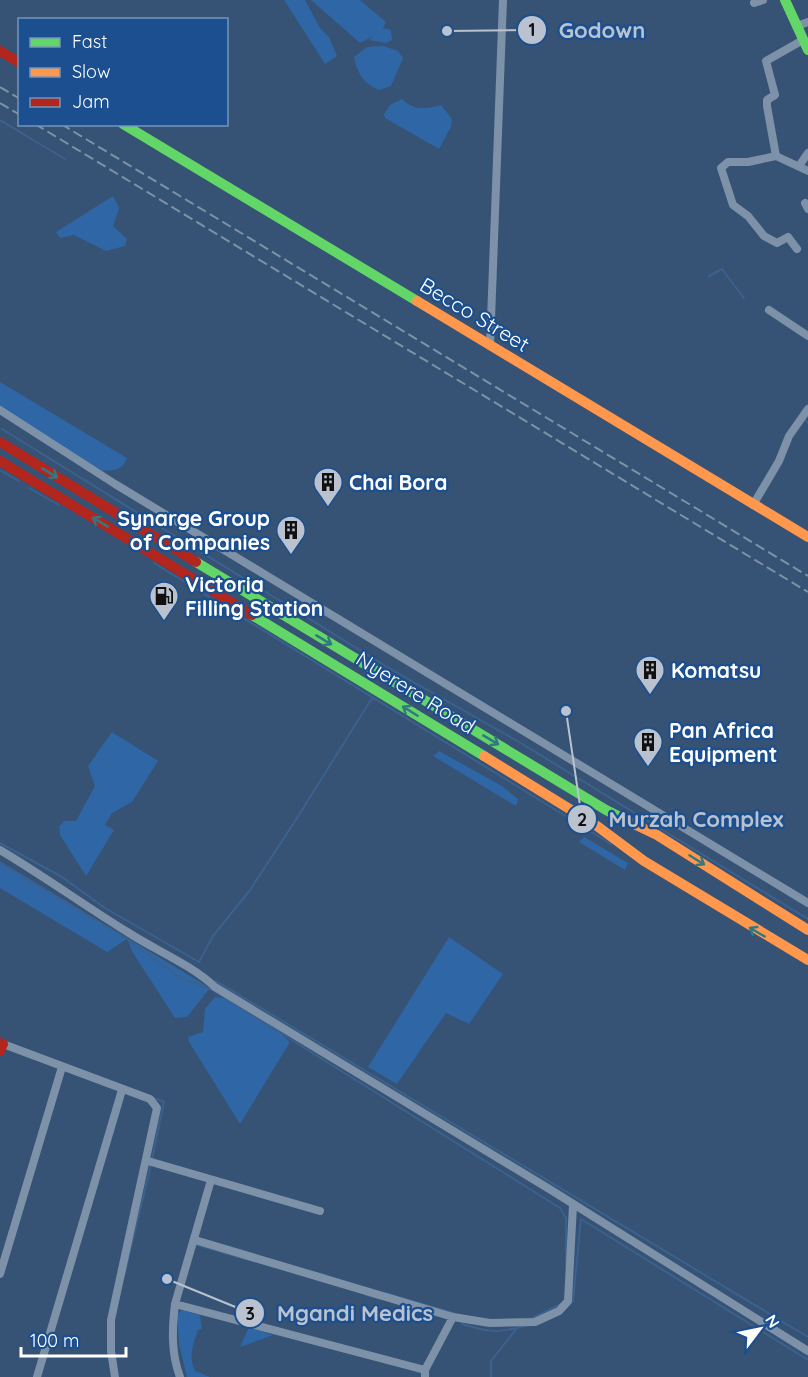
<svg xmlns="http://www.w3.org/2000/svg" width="808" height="1377" font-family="Quicksand,sans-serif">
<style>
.green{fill:#2f66a5}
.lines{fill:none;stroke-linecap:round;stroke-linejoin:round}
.stream{stroke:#3b618d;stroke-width:2}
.street{stroke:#7d92a8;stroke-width:8}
.fast{stroke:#63d668;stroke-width:10}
.slow{stroke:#ff974d;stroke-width:10}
.jam{stroke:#b3261e;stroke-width:10}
.rail{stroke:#7e92a7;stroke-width:2;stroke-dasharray:10 4.5;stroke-linecap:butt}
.oneway{stroke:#317883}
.labels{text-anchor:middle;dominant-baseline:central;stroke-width:4.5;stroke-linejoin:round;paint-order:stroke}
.street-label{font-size:21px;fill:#fff;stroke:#1b4f8f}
.poi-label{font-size:21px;font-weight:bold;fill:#fff;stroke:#1b4f8f;text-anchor:start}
.leader{fill:none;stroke:#b9c2ce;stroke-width:2}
.callout-dot{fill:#b9c2ce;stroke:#1b4f8f;stroke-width:2}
.mark-label{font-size:18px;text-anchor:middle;font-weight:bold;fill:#111}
.callout-label{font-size:22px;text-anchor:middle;font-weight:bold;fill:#b9c2ce;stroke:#1b4f8f;stroke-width:4.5;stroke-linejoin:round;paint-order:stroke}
</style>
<rect width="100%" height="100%" fill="#365274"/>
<path class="green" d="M284,0H305L320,28L329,37L337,56L325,64Z
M311,0H360L386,22L383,28L391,30L392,40L386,43L369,40L374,36L360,43Z
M384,46L398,51L403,58L391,86L379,90C365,85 356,72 354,57L367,47Z
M402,99C413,111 427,109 441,105L452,119L451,127L439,149L385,118L384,114L390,105Z
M113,196L119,208L113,226L127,239L125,246L106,251L74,235L60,238L56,232Z
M0,382L127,458C122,471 115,470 102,471L0,407Z
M112,732L158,761L132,802L112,813L105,825L114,830L86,876L60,835L59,827L64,821H76L95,786L88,766Z
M439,751L502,786L518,799L516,806L433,756Z
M584,837L628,863L625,870L579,842Z
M0,861L210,988L187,1017L175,1018L133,953L127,939L107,952L0,888Z
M449,937L503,974L469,1024L446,1013L397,1084L368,1067Z
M215,997C243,999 270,1024 290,1042L240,1124L189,1042L188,1037L203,1032L205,1009Z
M182,1310L200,1315L202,1329L198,1330C193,1346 188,1355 195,1371L210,1377H187L179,1344L177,1314Z
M249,1327L273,1335L240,1347Z"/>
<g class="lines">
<path class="stream" d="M0,120L65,159
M709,276L722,269L744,298
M806,421L808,423
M2,429L387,667L519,742L808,919
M0,470L19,481
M29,488L59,505
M154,563L611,844
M0,843L62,877L105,908L199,962L213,936L250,890L297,818L372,698
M0,863L121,935L181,978L212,990L560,1208L566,1218V1265
M216,981L808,1337
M152,1159L164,1102L154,1098
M193,1244L274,1267
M310,1271L325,1275
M124,1276L151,1165
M385,1293L460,1315
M366,1295L380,1299
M564,1310L573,1301L581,1219L808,1360
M528,1320L561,1304
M462,1324C492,1333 495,1333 526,1326
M491,1377V1361L517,1328"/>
<path class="street" d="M754,3L763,0
M797,26L808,22
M776,156L748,162H728L721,168L733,205L748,216L764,236L777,243L788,237L797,249
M776,156L767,106V100L775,95L766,61L803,40
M776,156L808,171
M799,166L808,153
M805,203L808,209
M769,310L808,336
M490,346L503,0
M0,410L115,484L808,903
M753,505L779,461L789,436L808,409
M0,850C44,876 85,906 129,933C157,951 190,964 215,987L551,1190L808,1351
M3,1044L150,1099L157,1108L111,1320V1351L115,1377
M148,1161L320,1211
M195,1240L453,1317L490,1323L535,1322L559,1311L568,1301L573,1205
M0,1274L62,1067
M175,1304L425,1370
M37,1377L122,1090
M180,1377C171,1353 172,1329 175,1304L211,1180
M425,1377V1370L453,1317"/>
<path class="fast" d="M785,0L808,50
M123,124L417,301
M196,562L606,810L632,823
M252,615L484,756"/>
<path class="slow" d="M417,301L808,537
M484,756L597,826L644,861L808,960
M632,823L657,835L808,930"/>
<path class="jam" d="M0,51L20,63
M0,442L196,562
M0,461L252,615
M0,1043L3,1044L0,1051"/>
<path class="rail" d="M0,87L20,99
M0,103L20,115
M35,124L808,592
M61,124L808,576"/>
</g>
<defs><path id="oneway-shaft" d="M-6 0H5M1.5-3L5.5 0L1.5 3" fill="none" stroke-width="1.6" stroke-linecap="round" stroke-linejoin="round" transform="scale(1.5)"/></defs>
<g class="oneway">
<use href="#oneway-shaft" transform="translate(50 473) rotate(31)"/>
<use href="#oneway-shaft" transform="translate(100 522) rotate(-149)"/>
<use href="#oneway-shaft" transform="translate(324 640) rotate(31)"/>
<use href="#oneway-shaft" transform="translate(410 711) rotate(-148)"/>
<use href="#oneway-shaft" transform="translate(491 740) rotate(31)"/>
<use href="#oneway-shaft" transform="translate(697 860) rotate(32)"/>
<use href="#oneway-shaft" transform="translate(757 932) rotate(-150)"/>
</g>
<defs>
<g id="building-pin" transform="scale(1.5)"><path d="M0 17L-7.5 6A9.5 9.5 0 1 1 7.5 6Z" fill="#b9c2ce" stroke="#1b4f8f"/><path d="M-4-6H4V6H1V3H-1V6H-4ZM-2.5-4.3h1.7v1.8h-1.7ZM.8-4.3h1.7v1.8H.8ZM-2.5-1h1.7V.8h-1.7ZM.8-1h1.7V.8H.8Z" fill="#111"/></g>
<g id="fuel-pin" transform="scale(1.5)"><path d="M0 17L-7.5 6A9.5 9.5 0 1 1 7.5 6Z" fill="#b9c2ce" stroke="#1b4f8f"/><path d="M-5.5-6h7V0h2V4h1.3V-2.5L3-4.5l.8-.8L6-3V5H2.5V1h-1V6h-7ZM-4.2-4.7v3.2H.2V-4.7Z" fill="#111"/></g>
</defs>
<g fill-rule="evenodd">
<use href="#building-pin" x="328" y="482"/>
<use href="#building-pin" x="291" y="530"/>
<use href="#fuel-pin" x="164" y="596"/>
<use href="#building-pin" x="650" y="670"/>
<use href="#building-pin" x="648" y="742"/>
</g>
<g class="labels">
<g class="street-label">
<text transform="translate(475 314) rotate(31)">Becco Street</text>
<text transform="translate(416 692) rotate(32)">Nyerere Road</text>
</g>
<g class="poi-label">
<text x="349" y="482">Chai Bora</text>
<text x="270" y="518" text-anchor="end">Synarge Group<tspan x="270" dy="24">of Companies</tspan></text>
<text x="185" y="584">Victoria<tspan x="185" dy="24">Filling Station</tspan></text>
<text x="671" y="670">Komatsu</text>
<text x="669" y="730">Pan Africa<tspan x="669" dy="24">Equipment</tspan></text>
</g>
</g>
<path class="leader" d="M447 31L532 30M566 711L582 819M167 1279L250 1313"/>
<g class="callout-dot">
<circle cx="447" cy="31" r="6"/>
<circle cx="566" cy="711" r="6"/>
<circle cx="167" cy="1279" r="6"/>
<circle cx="532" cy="30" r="15"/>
<circle cx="582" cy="819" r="15"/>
<circle cx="250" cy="1313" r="15"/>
</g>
<g class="mark-label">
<text x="532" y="36">1</text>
<text x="582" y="826">2</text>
<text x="250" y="1320">3</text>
</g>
<g class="callout-label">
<text x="602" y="38">Godown</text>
<text x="696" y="827">Murzah Complex</text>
<text x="355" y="1321">Mgandi Medics</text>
</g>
<rect x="18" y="18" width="210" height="108" fill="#1b4f8f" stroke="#7695bc" stroke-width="1.5"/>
<rect x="30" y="38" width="30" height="9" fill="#63d668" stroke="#7695bc" stroke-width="1.5"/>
<text x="72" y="48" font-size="18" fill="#ffffff">Fast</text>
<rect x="30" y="68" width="30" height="9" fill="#ff974d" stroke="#7695bc" stroke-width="1.5"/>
<text x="72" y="78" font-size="18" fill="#ffffff">Slow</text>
<rect x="30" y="98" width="30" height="9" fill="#b3261e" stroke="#7695bc" stroke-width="1.5"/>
<text x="72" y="108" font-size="18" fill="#ffffff">Jam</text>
<g transform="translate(760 1329) rotate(58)" stroke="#1b4f8f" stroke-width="4.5" paint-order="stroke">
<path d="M0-4.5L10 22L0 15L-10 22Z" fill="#ffffff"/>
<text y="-9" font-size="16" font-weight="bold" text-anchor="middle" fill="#ffffff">N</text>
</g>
<path d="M21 1347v9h105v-9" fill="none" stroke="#ffffff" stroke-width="3"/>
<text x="30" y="1347" font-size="18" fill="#ffffff" stroke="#1b4f8f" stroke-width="4.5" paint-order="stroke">100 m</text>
</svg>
